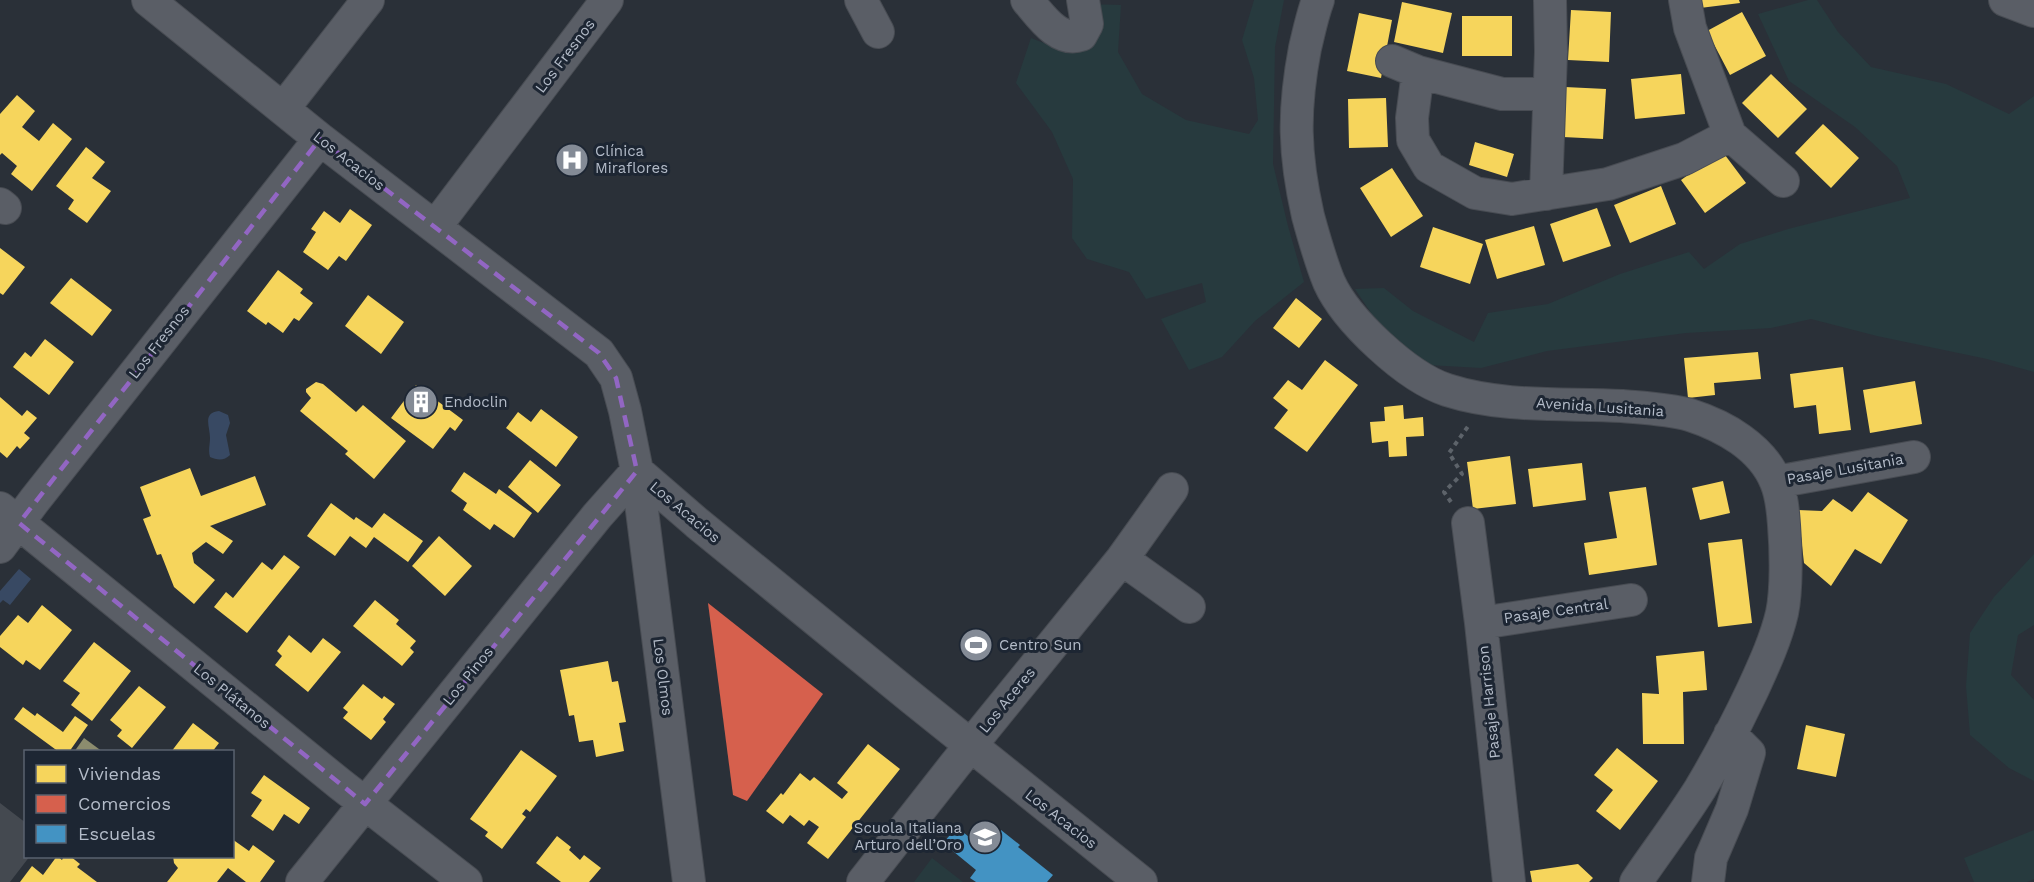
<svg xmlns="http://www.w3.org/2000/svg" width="2034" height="882" font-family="'Work Sans',sans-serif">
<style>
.green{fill:#273a3e}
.water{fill:#384963}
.homes{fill:#f6d55c}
.shops{fill:#d6604d}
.schools{fill:#4393c3}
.industry{fill:#8c8c6e}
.building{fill:#444950}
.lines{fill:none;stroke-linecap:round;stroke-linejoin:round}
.minor-casing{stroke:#484c53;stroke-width:34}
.path{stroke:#5d636a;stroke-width:4;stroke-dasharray:4.5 4.5;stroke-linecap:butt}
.minor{stroke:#5a5e66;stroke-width:32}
.marked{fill:none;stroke:#9266c3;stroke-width:4.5;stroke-dasharray:12 8;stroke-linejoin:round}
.labels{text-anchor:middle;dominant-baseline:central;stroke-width:6;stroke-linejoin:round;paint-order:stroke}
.street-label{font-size:15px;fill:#b4bcc9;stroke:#1d2633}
.poi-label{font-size:15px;fill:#b4bcc9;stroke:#1d2633;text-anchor:start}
</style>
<rect width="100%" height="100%" fill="#2a3038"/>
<path class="green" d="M1254,0H1284L1275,47L1273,164L1288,226L1304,282L1255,321L1222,357L1189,370L1161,319L1206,302L1202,283L1146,299L1129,272L1087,259L1072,238L1073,179L1052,132L1016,83L1031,38L1059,49L1087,4L1121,5L1118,52L1142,94L1186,120L1249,134L1258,120L1254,78L1242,40Z
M1808,0H1817L1838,32L1871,67L1946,84L2009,114L2034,96V372L1987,359L1877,336L1811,319L1771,328L1686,333L1547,351L1481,368L1428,365L1385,334L1355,289L1384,288L1413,311L1474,342L1488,313L1548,304L1620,274L1689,252L1704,269L1740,244L1788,229L1910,198L1897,166L1855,127L1789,81L1758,14Z
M2034,554V625L2018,635L2011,675L2034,700V781L2009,768L1970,735L1966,686L1970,633L1994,597Z
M2034,830V879L2027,882H1974L1964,858Z
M932,858L963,882H914Z"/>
<path class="water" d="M219,411L228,415L230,423L226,435L230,455C224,461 217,460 210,457C208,450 210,445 210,438C210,426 202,413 219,411Z
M19,569L31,579L10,605L3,600L0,603V591Z"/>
<path class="homes" d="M1699,0H1739L1740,3L1700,8Z
M1402,2L1452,13L1443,53L1394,42Z
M1571,10L1611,12L1609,62L1568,60Z
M1742,12L1766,56L1730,75L1707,31Z
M1359,13L1392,20L1381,78L1347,71Z
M1462,16H1512V56H1462Z
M1681,74L1685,114L1635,119L1631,79Z
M1771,74L1807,109L1778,138L1742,103Z
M1565,87L1606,89L1603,139L1563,137Z
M17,95L35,111L22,127L39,141L53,123L72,139L32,191L11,174L17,166L2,153L0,155V114Z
M1386,98L1388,147L1349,148L1348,99Z
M1823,124L1859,158L1831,188L1795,153Z
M1475,142L1514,154L1507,177L1469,165Z
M86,147L105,162L92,178L111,191L87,223L68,209L74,200L56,186Z
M1722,151L1746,183L1705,213L1681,180Z
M1392,168L1423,216L1391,237L1360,188Z
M1661,186L1676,224L1630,243L1614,205Z
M1597,208L1611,246L1563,262L1550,224Z
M350,209L372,225L346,261L339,256L328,270L303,252L316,232L311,229L324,211L340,223Z
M1534,226L1545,265L1497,279L1485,240Z
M1433,227L1483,244L1470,284L1420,267Z
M0,248L25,267L3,295L0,293Z
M278,270L303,289L300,293L313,303L299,321L294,318L283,333L268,322L266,325L247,311Z
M71,278L112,310L92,336L50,303Z
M368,295L404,322L381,354L345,326Z
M1296,298L1322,319L1299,348L1273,328Z
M45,339L74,362L49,395L13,367L25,352L31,357Z
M1758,352L1761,379L1714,383L1715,395L1688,398L1684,358Z
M1325,360L1358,385L1307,452L1274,428L1288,410L1273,398L1288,380L1302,390Z
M1843,367L1851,430L1819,434L1816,405L1794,408L1790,374Z
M1915,381L1922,424L1870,433L1863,390Z
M316,382L323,384L356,412L363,405L406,441L374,479L345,454L348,451L300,411L311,398L306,392V389Z
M416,385L463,420L455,431L450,427L433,449L391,418Z
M0,397L22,416L27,410L37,418L24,433L30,438L20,449L17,446L7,458L0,452Z
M1403,405L1404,419L1423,417L1424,436L1406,437L1407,456L1389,457L1388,441L1372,443L1370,422L1385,421L1384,407Z
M541,409L578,437L556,467L506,428L518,412L531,422Z
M1510,456L1516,504L1473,509L1467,462Z
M530,460L561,485L538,513L508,487Z
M1582,463L1586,500L1533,507L1528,469Z
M190,468L201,496L255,476L266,505L210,526L233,541L223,554L206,542L192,553L194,563L215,580L194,604L174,587L161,554L157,555L143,519L151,516L140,487Z
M464,472L496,494L499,489L532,513L514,538L494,524L490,530L463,510L467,503L451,491Z
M1723,481L1730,513L1700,520L1692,488Z
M1646,487L1657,565L1589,575L1584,543L1617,538L1609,492Z
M1868,492L1908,520L1881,564L1855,549L1831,586L1804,563L1798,510L1822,511L1833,499L1852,512Z
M331,503L354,520L356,517L372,528L384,513L423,541L408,562L374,537L366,548L350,536L335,556L307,536Z
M439,536L472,566L445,596L412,566Z
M1742,539L1752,623L1718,627L1708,543Z
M284,555L300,567L247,633L214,607L226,592L233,598L262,562L272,570Z
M375,600L399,620L396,624L416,641L410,648L414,652L402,666L353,626Z
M42,605L72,630L40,670L26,660L23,665L0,647V636L18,615L28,623Z
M289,635L311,653L323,638L341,652L308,692L275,665L282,656L277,651Z
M94,642L131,671L92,721L71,705L80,693L63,681Z
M1704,651L1707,690L1683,692L1684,744H1643L1642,693L1659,694L1656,656Z
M608,661L612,682L618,681L626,722L619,723L624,751L596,757L593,740L579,742L574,715L569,716L560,670Z
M363,684L382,699L384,696L395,704L383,719L386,722L371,740L343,718L348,712L343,708Z
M139,686L166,707L132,748L117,736L122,730L110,720Z
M23,707L35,716L37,713L63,732L75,716L88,725L69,752H59L14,719Z
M193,723L219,743L212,752H171Z
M1806,725L1845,734L1836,777L1797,769Z
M868,744L900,769L828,859L807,843L819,827L809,820L804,826L790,815L783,824L766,811L781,793L783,795L800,773L810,781L814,777L842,799L848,792L837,783Z
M1617,748L1658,781L1620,830L1596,811L1613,790L1594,775Z
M521,750L557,776L530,812L526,809L522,814L526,817L502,849L485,836L488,832L470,819Z
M264,775L310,808L299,824L284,814L273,831L251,816L262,800L251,793Z
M557,836L571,847L569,850L580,860L584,855L601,868L589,882H561L536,863Z
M232,839L249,851L253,845L275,861L260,882H246L228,868L217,882H167L178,868L174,863L173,856H232Z
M57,856L62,860L64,856H70L80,864L77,867L97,882H20L32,866L43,875Z
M1578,864L1593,878L1589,882H1532L1530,871Z"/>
<path class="shops" d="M708,603L823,694L747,801L733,795Z"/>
<path class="schools" d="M981,822L997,835L1001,830L1020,845L1018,847L1053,875L1047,882H976L970,878L976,870L943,843L957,827L969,837Z"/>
<path class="industry" d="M84,738L103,752H74Z"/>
<path class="building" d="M0,803L26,823V856H30L10,882H0Z"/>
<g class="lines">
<g class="minor-casing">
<path id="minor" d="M148,0L320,139L599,353L616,378L625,411L637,471L689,882
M861,0L878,32
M1027,0C1040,15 1058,43 1081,35L1087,24L1083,0
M1318,0C1312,16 1309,32 1305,48C1293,111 1294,154 1308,216C1314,238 1320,260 1329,282C1346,320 1407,377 1447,390C1503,408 1564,403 1622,406C1644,408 1668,409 1690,415C1724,426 1762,447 1776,482C1782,496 1783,511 1784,525C1786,550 1787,589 1782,613C1776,639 1764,665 1753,689C1737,723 1719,757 1700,789C1680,821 1657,851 1636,882
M1685,0L1690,28L1730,135L1783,181
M2005,0L2034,11
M1392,61L1418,72L1502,94H1549
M1418,72L1412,118L1413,140L1429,167L1475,193L1512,199L1608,184L1684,159L1730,135
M283,109L368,0
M1546,194L1551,52L1550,0
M0,204L5,208
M435,227L607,0
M637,471L697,523L913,699L1141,882
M1776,482L1914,457
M0,508L340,784L466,882
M1468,523L1481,623L1509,882
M0,547L34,501L320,139
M1122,559L1189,607
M1481,623L1631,600
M302,882L597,516L637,471
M863,882L954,766L1122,559L1172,489
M1708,882L1711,858L1732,809L1749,753L1730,734"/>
</g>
<path class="path" d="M1451,502L1444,492L1462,474L1449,453L1469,425"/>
<use href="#minor" class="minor"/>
</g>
<path class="marked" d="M320,139L599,353L616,378L637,471L365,804L19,523Z"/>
<defs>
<g id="hospital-disc" transform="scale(1.725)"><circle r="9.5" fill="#848b96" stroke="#1d2633"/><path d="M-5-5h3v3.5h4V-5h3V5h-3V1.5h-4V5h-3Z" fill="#fff"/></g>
<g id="building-disc" transform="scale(1.725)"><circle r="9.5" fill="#848b96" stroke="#1d2633"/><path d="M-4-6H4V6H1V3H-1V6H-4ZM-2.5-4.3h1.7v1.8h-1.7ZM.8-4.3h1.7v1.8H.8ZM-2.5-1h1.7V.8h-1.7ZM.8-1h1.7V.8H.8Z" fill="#fff"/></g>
<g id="stadium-disc" transform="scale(1.725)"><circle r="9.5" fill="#848b96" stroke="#1d2633"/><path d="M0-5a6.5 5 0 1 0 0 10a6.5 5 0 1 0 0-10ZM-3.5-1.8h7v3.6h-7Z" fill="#fff"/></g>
<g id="school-disc" transform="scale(1.725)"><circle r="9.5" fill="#848b96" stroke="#1d2633"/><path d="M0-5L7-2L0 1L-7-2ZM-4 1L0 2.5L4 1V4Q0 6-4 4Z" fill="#fff"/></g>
</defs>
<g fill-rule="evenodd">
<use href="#hospital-disc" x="572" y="160"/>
<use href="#building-disc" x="421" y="402"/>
<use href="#stadium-disc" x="976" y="645"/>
<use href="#school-disc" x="985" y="837"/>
</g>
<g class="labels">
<g class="street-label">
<text transform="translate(565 56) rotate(-53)">Los Fresnos</text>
<text transform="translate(349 161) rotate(38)">Los Acacios</text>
<text transform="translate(159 342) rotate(-52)">Los Fresnos</text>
<text transform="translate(1600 407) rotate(4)">Avenida Lusitania</text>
<text transform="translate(1845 469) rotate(-10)">Pasaje Lusitania</text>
<text transform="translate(685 512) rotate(40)">Los Acacios</text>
<text transform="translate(1556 611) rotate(-8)">Pasaje Central</text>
<text transform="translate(468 676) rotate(-51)">Los Pinos</text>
<text transform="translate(663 677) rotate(83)">Los Olmos</text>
<text transform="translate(232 696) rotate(39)">Los Plátanos</text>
<text transform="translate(1007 700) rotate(-51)">Los Aceres</text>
<text transform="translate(1489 702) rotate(-96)">Pasaje Harrison</text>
<text transform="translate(1061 819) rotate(38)">Los Acacios</text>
</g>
<g class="poi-label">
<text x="595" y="151">Clínica<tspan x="595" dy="17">Miraflores</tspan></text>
<text x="444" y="402">Endoclin</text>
<text x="999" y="645">Centro Sun</text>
<text x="962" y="828" text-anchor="end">Scuola Italiana<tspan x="962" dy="17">Arturo dell’Oro</tspan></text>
</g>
</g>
<rect x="24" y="750" width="210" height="108" fill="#1d2633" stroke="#59626f" stroke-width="1.5"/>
<rect x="36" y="765" width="30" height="18" fill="#f6d55c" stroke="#59626f" stroke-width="1.5"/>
<text x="78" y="780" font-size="18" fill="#b4bcc9">Viviendas</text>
<rect x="36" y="795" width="30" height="18" fill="#d6604d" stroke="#59626f" stroke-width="1.5"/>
<text x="78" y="810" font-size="18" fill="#b4bcc9">Comercios</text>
<rect x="36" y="825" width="30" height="18" fill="#4393c3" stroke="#59626f" stroke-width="1.5"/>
<text x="78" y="840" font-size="18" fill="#b4bcc9">Escuelas</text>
</svg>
